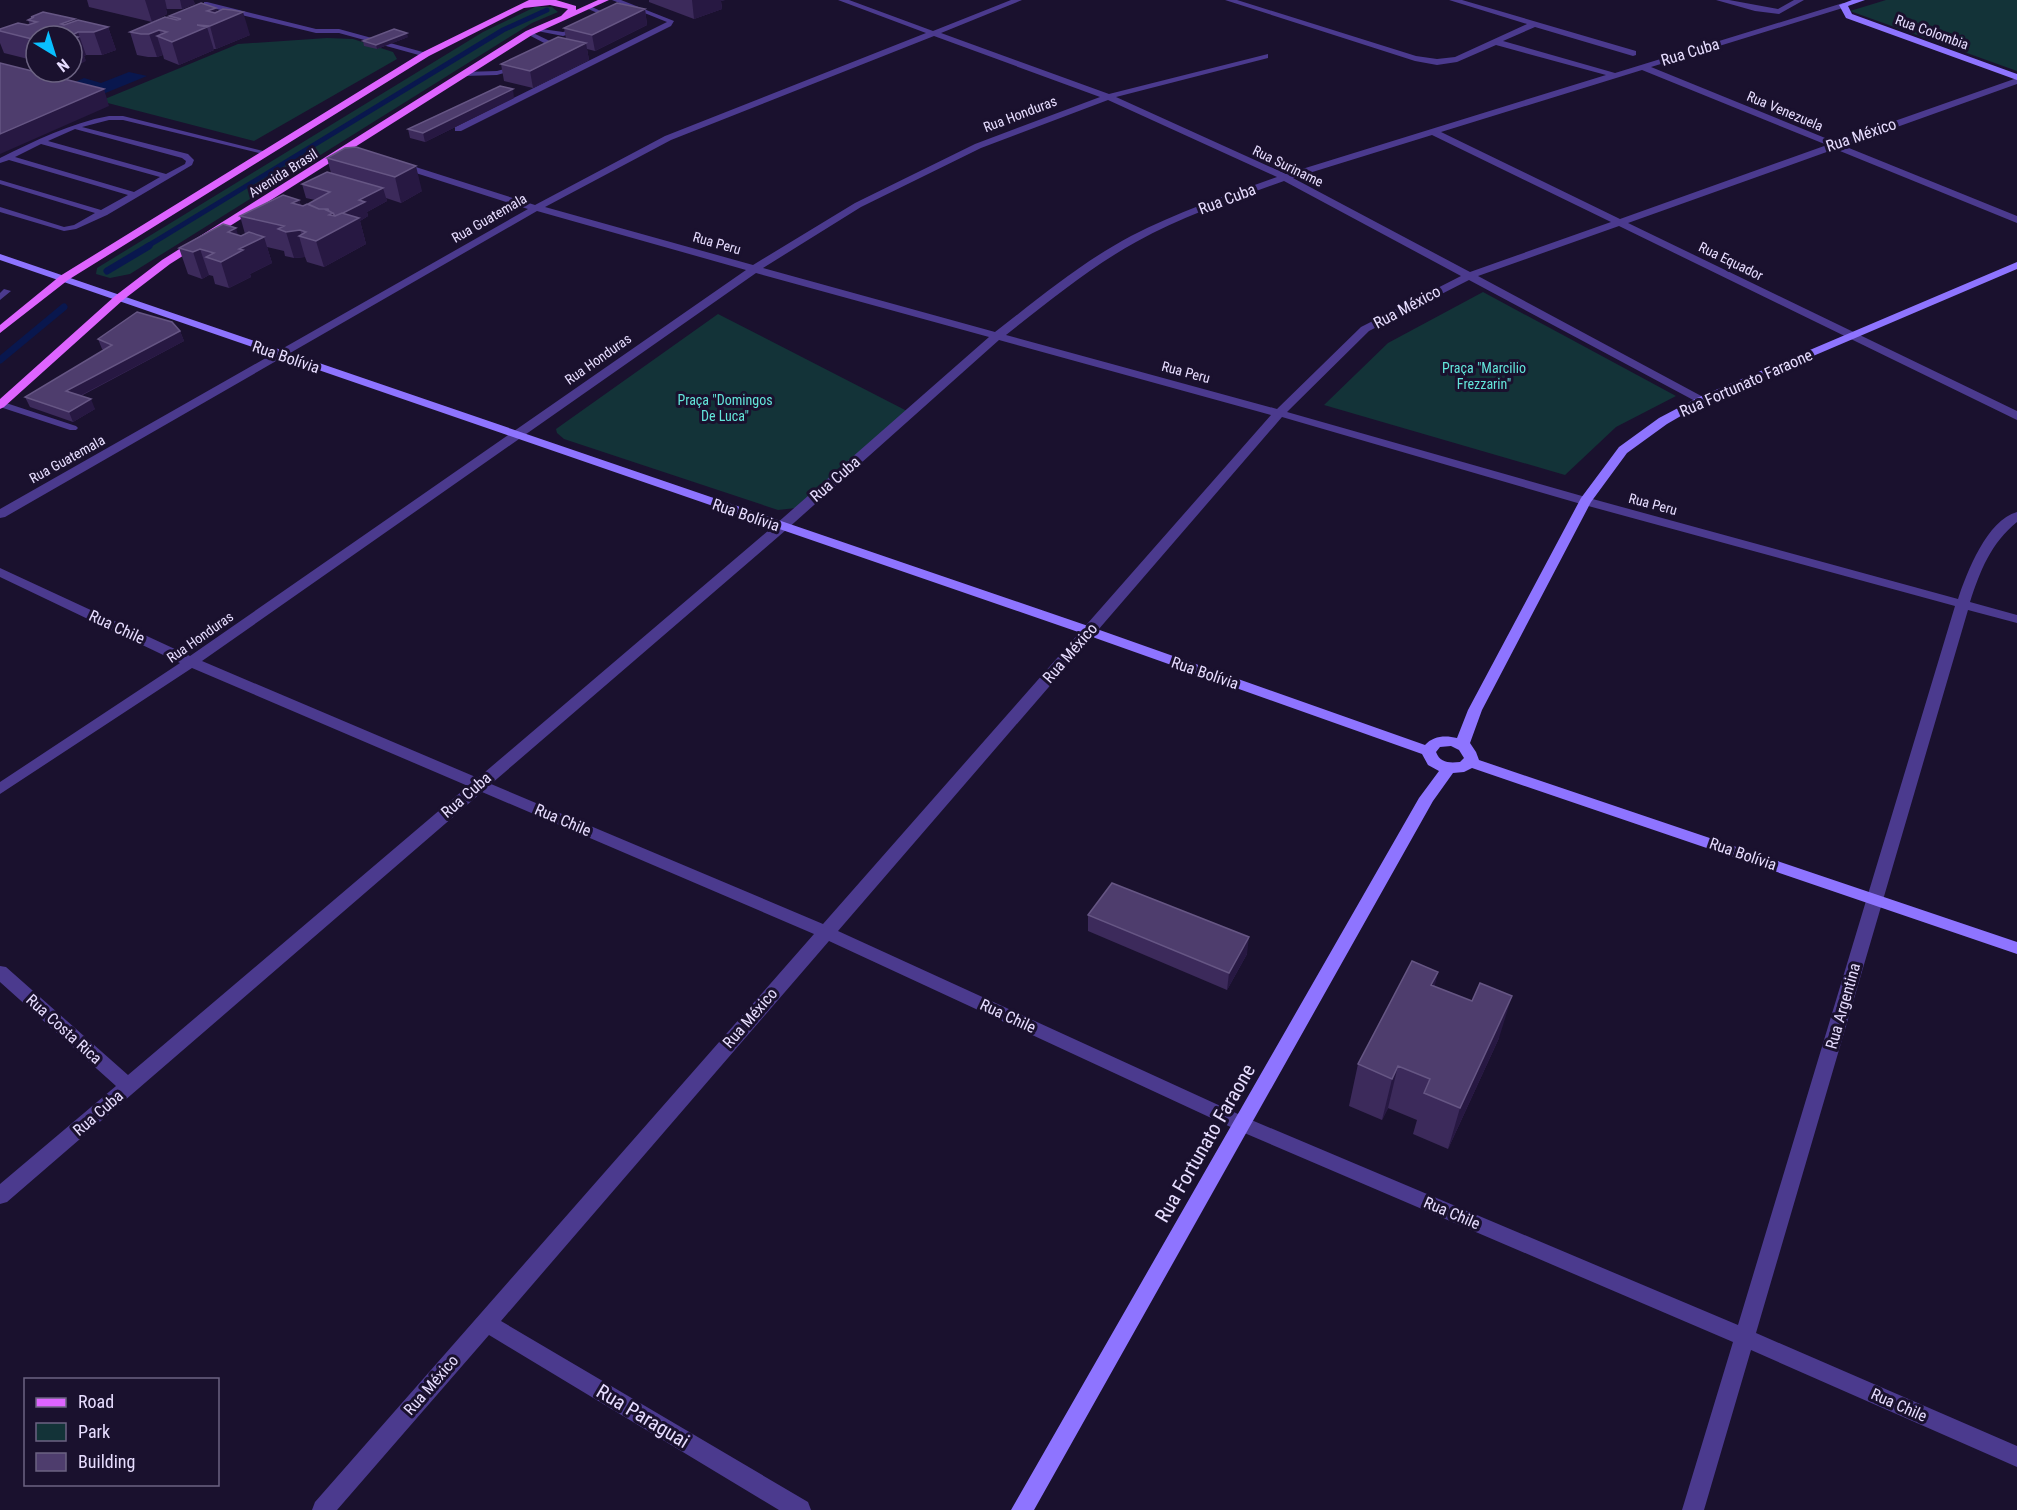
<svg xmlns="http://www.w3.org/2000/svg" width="2017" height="1510" font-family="'Roboto Condensed',sans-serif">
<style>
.green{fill:#133338}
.water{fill:#09174e}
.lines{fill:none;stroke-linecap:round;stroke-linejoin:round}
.stream-far1{stroke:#09174e;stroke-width:5}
.stream{stroke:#09174e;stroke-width:7}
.service{fill:#4b3a8e;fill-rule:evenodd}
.minor{fill:#4b3a8e;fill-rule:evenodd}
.secondary{fill:#8e74ff;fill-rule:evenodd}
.primary{fill:#de64ff;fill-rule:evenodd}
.wall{fill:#3c2a5b}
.shaded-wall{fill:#271842}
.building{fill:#4e3d6d;stroke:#665684;stroke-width:1.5}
.labels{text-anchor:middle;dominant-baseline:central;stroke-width:6;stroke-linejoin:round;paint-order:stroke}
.far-street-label{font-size:14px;fill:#e7ddff;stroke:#1a112e}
.far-park-label{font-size:14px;fill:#63e5da;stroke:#1a112e}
.street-label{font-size:16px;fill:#e7ddff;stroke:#1a112e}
.near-street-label{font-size:20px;fill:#e7ddff;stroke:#1a112e}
</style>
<rect width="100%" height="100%" fill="#1a112e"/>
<path class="green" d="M1886,0H2017V71L1850,11Z
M535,7H552L558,12L532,23L130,274L110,278L96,274L97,268L483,32Z
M327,38L353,39L393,52L397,59L254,141L100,101L238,44Z
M1483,292L1676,396L1616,427L1565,475L1324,405L1388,343Z
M718,314L907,411L796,508L778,510L564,439L557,433L556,429Z"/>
<path class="water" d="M129,72L147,76L103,94L69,85L84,78L101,83Z"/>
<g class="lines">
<path class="stream-far1" d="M146,247L503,30L547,10"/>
<path class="stream" d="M107,271L149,246
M0,360L64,307"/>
<path class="service" d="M612,0H621L674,21L671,26L461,131H455V127L667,22Z
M586,6H590L609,15L601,22H597V20L602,15L586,8Z
M581,27L583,28V30L563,36L532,30L535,28L563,32Z
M527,32H531L554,43L552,52L547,51L548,45L527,34Z
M516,66L518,67V69L497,75L464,76L461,74L464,72L497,71Z
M109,116H123L271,153L267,155L123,120H109L82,127L188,154L194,160L192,165L107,215L76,229L64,231L0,212V207L64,227L74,225L95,213L0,184V180L101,210L128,195L9,160L0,163V158C35,141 70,123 109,116ZM75,129L182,158L186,161L185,164L166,174L48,141ZM41,144L160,177L134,192L15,157Z
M4,289L11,291L0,300V293Z
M0,401L76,426L78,428L76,430H70L0,407Z"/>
<path class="minor" d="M838,0H849L933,31L1011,0H1022L941,33L1109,94L1268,54V58L1116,97L1286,174L1606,75L1496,45L1457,62L1437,65L1415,61L1225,0H1237L1416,56L1437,59L1455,57L1527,24L1449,0H1462L1636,51V55L1633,56L1535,27L1503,41L1615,73L1843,3H1846V7L1651,67L1835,142L2017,78V84L1844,146L2017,216V223L1835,149L1628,223L2017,411V420L1619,226L1478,276L1705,398V402H1697L1469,280L1369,331L1287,412L1589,498L1958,599C1967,572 1987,520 2017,512V522C1991,543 1980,571 1970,602L2017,615V623L1968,610L1756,1333L2017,1446V1467L1751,1350L1704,1510H1682L1733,1342L1235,1129L829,941L501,1321L808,1502L811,1510H779L489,1335L337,1510H312L315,1502L814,934L482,792L7,1202L0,1204V1184L116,1086L0,982V966L6,967L128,1075L468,786L192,668L0,794V782L180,663L0,577V568L190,656L746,270L537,211L5,517L0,518V509L528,209L394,166V162H400L535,205L665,136L926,33ZM934,36L1100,97L975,144L855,203L753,265L545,207L671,140ZM1642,70L1827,145L1620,219L1441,132ZM1108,100L1277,177C1227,195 1178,212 1131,236C1082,262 1039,298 995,332L763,268L861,207L981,148ZM1432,135L1611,222L1470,272L1293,178ZM1284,181L1461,276L1361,327L1277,409L1006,335C1048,302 1089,268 1136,242C1183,216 1234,199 1284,181ZM756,273L989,337L776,524L478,778L202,661ZM999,340L1271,415L823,924L491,784L786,530ZM1282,417L1581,504L1955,606L1738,1325L1249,1119L838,931Z
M1716,0H1729L1778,9L1794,0H1804L1779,14L1755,11Z
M207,2L316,29H339L430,54L426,57L339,33H316L204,6V2Z"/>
<path class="secondary" d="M1852,0H1865L1848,6L1852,14L2017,74V80L1846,18L1839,5Z
M0,254L1094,628L1425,745C1433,736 1445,735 1457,738L1468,710L1581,498L1619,447L1659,418L1697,398L2017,262V269L1705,402L1667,424L1627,453L1591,502L1482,710L1470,743L1476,752L1479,760L2017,942V954L1472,768L1464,772L1453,773L1433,801L1034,1510H1011L1419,798L1439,771L1428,765L1422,754L1084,634L0,260ZM1451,746L1459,750L1464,758L1460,762C1449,763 1440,763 1436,752L1440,747Z"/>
<path class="primary" d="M529,0H556L576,6V10L598,0H609L532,35L170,264L123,300L4,407L0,409V399L115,296L162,260L526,31L561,16L568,9L550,5L524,8L429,56L68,280L0,333V325L60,276L423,52Z"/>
</g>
<path class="wall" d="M87,0H193L195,4L182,9H166L167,14L152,22L89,7Z
M649,0H725L721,1L722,9L694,19L649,2Z
M216,8L217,12L250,35L216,49H213L214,50L179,65L164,59L163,55L157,57H148L137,55L130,32L170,18L169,16Z
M645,9L647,25L595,51L587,49L589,60L533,88L504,81L501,64L566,39L564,28Z
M31,17L76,21L108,27L116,50L102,55H86L84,56L86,61L72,36H36V61L4,53L0,43V29L30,25L28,20L32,18Z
M408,37L377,49L364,46L363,41Z
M514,98L425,142L410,138L408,129Z
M345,148L422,191L401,203L386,198L387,201L367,212L368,216L360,221L366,244L324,267L307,262L305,257L294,258L285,256L284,251L267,247L272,263L250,274L251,277L229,288L215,284L213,276L209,275L202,279L188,274L179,248L238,235L241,236L245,234L240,216L299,200L301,206H303L315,200L306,198L302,184L331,173L327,158Z
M180,331L184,341L81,396L95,409L73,422L30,407L25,397L104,350L102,349L98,339Z
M1088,915L1247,954L1227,990L1088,931Z
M1438,972L1434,986L1499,1038L1448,1149L1413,1134L1417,1120L1388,1108L1382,1120L1349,1106L1358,1064Z"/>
<path class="shaded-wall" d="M145,0H165L167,9H166L167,14L152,22Z
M180,0H193L195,4L182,9Z
M692,0H725L721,1L722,9L694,19Z
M216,8L220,22L243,12L250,35L216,49L210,26L207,11Z
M645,9L647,25L595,51L592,35Z
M75,19L80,32H78L86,55L84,56L86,61L72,68V36H65L61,24Z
M108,27L116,50L102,55L94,32Z
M207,27L214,50L179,65L172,42Z
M159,30L162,38L157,36L163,55L157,57L149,34Z
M407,33L408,37L377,49L376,45Z
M586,43L589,60L533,88L530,71Z
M104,89L109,106L0,154V134Z
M513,89L514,98L425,142L423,133Z
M416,166L422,191L401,203L395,177Z
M383,188L387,201L367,212L368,216L360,221L366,244L324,267L316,241L326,210L328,209L337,217L359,200Z
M299,200L307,225L292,203Z
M236,228L242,248L264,237L272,263L250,274L251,277L229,288L221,262L228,232Z
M300,230L302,236H299L305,257L294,258L286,232Z
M200,249L209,275L202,279L193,252Z
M180,331L184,341L70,401L66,391Z
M91,399L95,409L73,422L69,412Z
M1249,937L1247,954L1227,990L1229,973Z
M1438,972L1428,1014L1431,985Z
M1512,996L1499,1038L1448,1149L1460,1108Z
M1398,1066L1388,1108L1382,1120L1392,1079Z"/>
<path class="building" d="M201,3L216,8L207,11L215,13L223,9L232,10L243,12L210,26L197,25L207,27L172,42L157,36L167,32L159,30L149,34H141L130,32L165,17L177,20L181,19L169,16Z
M617,3L645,9L592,35L564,28Z
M43,12L75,19L61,24L64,25L78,20L108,27L94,32H78L70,36H71H36V40L0,31V29L18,23L28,25L37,22L28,20L34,17H31Z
M394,29L407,33L376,45L363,41Z
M72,36L78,37L72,40Z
M558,37L586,43L530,71L501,64Z
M0,63L104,89L0,134Z
M500,86L513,89L423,133L408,129Z
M356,147L416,166L395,177L327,158L345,148Z
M327,172L383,188L359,200L365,202L343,213H342L335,216L333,213L329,211L328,209H319L308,204L330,192L302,184Z
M283,195L299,200L292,203L303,206L307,204L319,209H328L326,210L333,213L329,215L335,216L342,213L359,218L316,241L299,236L306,232L300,230L286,232L278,229L284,226L240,216Z
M223,224L236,228L228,232L241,236L249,232L264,237L239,249L243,250L221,262L206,257L214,253L200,249L193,252L179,248Z
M137,312L172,322L180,331L66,391L91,399L69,412L25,397L112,345L98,339Z
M1112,883L1249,937L1229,973L1088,915Z
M1412,961L1438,972L1431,985L1472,1001L1480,983L1512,996L1460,1108L1424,1093L1430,1079L1398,1066L1392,1079L1358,1064Z"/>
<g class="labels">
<g class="far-street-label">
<text transform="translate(1932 32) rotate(20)">Rua Colombia</text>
<text transform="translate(1785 111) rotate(23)">Rua Venezuela</text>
<text transform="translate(1020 114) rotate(-21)">Rua Honduras</text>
<text transform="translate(1288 166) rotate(26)">Rua Suriname</text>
<text transform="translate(283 173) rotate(-32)">Avenida Brasil</text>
<text transform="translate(489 218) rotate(-30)">Rua Guatemala</text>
<text transform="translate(717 243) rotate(16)">Rua Peru</text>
<text transform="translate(1731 261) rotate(26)">Rua Equador</text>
<text transform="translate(598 359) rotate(-35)">Rua Honduras</text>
<text transform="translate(1186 372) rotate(15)">Rua Peru</text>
<text transform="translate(67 459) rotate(-29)">Rua Guatemala</text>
<text transform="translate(1653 504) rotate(15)">Rua Peru</text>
<text transform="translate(200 637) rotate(-35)">Rua Honduras</text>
</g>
<g class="far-park-label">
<text x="1484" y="368">Praça "Marcilio<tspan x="1484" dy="16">Frezzarin"</tspan></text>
<text x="725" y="400">Praça "Domingos<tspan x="725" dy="16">De Luca"</tspan></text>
</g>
<g class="street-label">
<text transform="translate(1690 52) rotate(-17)">Rua Cuba</text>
<text transform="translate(1861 135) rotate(-19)">Rua México</text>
<text transform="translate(1227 199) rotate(-21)">Rua Cuba</text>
<text transform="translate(1407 307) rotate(-28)">Rua México</text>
<text transform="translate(286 357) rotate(19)">Rua Bolívia</text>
<text transform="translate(1746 383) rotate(-24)">Rua Fortunato Faraone</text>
<text transform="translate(835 479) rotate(-41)">Rua Cuba</text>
<text transform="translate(746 515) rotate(19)">Rua Bolívia</text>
<text transform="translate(117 627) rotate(25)">Rua Chile</text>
<text transform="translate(1070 653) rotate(-49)">Rua México</text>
<text transform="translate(1205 673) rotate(19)">Rua Bolívia</text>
<text transform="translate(466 795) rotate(-41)">Rua Cuba</text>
<text transform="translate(563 820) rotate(23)">Rua Chile</text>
<text transform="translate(1743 854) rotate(19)">Rua Bolívia</text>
<text transform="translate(1843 1006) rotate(-74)">Rua Argentina</text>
<text transform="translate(1008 1016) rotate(25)">Rua Chile</text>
<text transform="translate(750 1018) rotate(-49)">Rua México</text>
<text transform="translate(64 1029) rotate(42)">Rua Costa Rica</text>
<text transform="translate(98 1113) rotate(-41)">Rua Cuba</text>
<text transform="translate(1452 1213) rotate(23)">Rua Chile</text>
<text transform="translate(431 1385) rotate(-49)">Rua México</text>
<text transform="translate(1899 1405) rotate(24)">Rua Chile</text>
</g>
<g class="near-street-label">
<text transform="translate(1205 1143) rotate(-60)">Rua Fortunato Faraone</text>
<text transform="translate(643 1416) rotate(31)">Rua Paraguai</text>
</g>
</g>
<rect x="24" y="1378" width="195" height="108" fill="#1a112e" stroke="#6c6382" stroke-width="1.5"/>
<rect x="36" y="1398" width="30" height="9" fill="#de64ff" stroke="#6c6382" stroke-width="1.5"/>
<text x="78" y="1408" font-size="18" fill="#e7ddff">Road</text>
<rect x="36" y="1423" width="30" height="18" fill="#133338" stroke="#6c6382" stroke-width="1.5"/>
<text x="78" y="1438" font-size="18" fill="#e7ddff">Park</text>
<rect x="36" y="1453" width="30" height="18" fill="#4e3d6d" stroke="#6c6382" stroke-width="1.5"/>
<text x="78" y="1468" font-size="18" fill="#e7ddff">Building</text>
<g transform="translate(54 54) rotate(142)"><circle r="28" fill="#1a112e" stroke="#6c6382" stroke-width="1.5"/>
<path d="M0-4.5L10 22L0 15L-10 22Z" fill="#09bfff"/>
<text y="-9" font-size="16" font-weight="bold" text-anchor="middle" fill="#e7ddff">N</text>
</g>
</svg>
